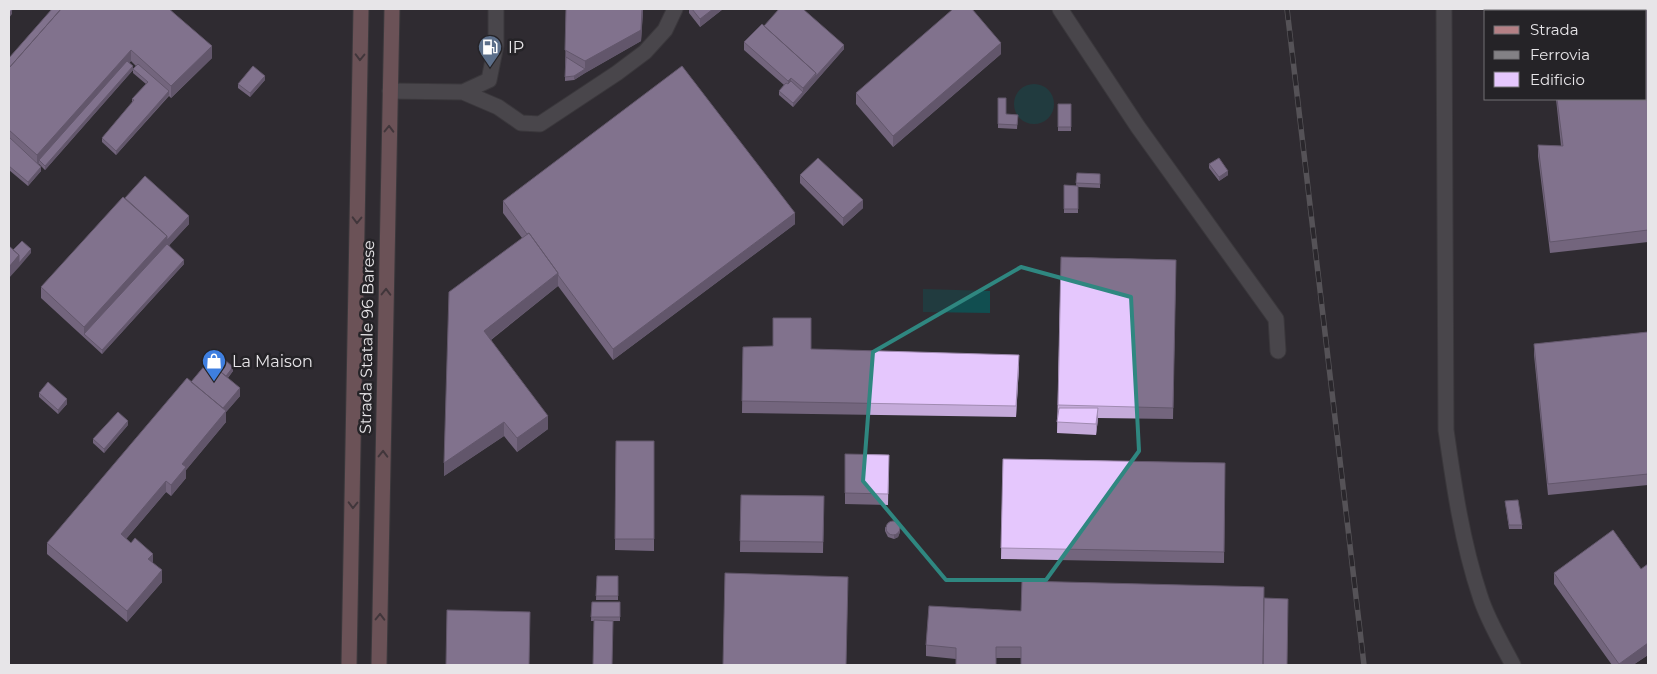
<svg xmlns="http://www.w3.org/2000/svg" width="1657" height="674" font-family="Montserrat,sans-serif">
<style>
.water{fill:#114e50}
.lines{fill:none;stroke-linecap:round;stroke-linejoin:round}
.lane-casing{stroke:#49474a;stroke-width:17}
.street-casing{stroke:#49474a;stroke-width:17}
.primary-casing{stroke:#49474a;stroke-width:17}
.lane{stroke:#69666b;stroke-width:15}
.street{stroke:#69666b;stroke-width:15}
.primary{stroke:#b48085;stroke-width:15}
.rail-casing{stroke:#838185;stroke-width:5.5}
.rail{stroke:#252327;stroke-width:4;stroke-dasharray:11;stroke-linecap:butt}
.wall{fill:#c5abda;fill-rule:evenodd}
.shaded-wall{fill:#a08bb1}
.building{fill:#e5c7fd;stroke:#a08bb1}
.oneway{stroke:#574448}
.marked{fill:none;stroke:#2f8780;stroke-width:4;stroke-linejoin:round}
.labels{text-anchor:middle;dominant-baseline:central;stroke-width:5;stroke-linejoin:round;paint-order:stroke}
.poi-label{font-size:16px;fill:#e7e5e8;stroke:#252327;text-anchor:start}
.street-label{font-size:16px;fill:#e7e5e8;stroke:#252327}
</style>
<rect width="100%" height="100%" fill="#2f2c31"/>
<path class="water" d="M1014 104a20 20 0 1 1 40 0a20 20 0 1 1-40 0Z
M923,289L990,291V313L923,312Z"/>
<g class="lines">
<g class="lane-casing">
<path id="lane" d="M390,91L463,92L498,107L521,123L540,124L617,73L645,52L665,30L675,9
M463,92L489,80L496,45V9"/>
</g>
<g class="street-casing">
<path id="street" d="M1060,9L1138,127L1276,319L1278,351
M1444,9L1446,430C1454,486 1462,542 1480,596C1487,619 1502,644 1513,665"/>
</g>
<g class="primary-casing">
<path id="primary" d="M349,665L361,9
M379,665L392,9"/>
</g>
<use href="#lane" class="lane"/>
<use href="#street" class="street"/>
<use href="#primary" class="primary"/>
<g class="rail-casing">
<path id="rail" d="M1287,9L1364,665"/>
</g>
<use href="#rail" class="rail"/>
</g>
<path class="wall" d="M170,9L212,58L171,98L169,96L116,155L102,142V138L132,103V99L146,84L133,73V70L45,170L39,164L38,165L41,171L28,186L9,170V58ZM131,61L136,66L133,69L129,63Z
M566,9H643L641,41L585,73L574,80L565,81Z
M689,9H723L700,27L689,13Z
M1546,9H1648V242L1550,253L1538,156V145L1561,146L1556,99H1646V11H1546Z
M764,26L844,49L793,107L779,95V91L784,85L744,50V42Z
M1001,54L893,147L856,104V93Z
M265,80L250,97L238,88V84Z
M998,98L1006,114L1018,115L1017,129L998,128Z
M1058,104H1071V131H1058Z
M1209,164L1228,175L1219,181L1209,168Z
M1077,173L1100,174V188L1078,187V213H1064V185L1076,186Z
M800,175L863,208L843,226L800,183Z
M125,198L189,224L169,245L184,264L102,354L41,298V287Z
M503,201L795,224L613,360L558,286L491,340L548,429L517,452L504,436L444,476L522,238L503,213Z
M1061,257L1176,260L1173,419L1098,418L1096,435L1057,433Z
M1648,332V485L1548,495L1534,355V344Z
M743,347L811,349L1019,366L1016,417L742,413Z
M208,366L233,371L228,378L240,396L226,412V422L186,470V478L171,496L166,492L126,539L153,563L162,582L127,622L47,554V543L191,382Z
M39,393L67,404L58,414L39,397Z
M128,425L104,453L93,443V439Z
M616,441H654V551L615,550Z
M845,454L889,455L888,505L845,504Z
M1003,459L1225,463L1224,563L1001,559Z
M741,495L824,496L823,553L740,552Z
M1505,501L1522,525V529H1509Z
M885,527L900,532L898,537L894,539L888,537L885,531Z
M1641,569L1648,655L1633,665H1612L1554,584V573Z
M597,576H618V600H596Z
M592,602H620V621H591Z
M1263,643L1287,665H1021V658H996L956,659L926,656V645Z"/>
<path class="shaded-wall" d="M642,9L643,13L641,41L585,73V61Z
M713,9H723L700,27V19Z
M12,10V14L9,18V14Z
M1001,43V54L893,147V136Z
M844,45V49L793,107V103L803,92V88Z
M212,46V58L171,98V86Z
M131,50V61L41,162L39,160V164L37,166V155Z
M133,66V70L45,170V166Z
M585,69V73L574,80V76Z
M265,76V80L250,97V93Z
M791,78V85L788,88V81Z
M169,91V95L116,155V151Z
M41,167V171L28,186V182Z
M1228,171V175L1219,181V177Z
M863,200V208L843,226V218Z
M795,213V224L613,360V349Z
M189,216V224L86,336L84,334V327L167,236Z
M31,249V253L19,267V263Z
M19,255V267L9,278V267Z
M184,260V264L102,354V350Z
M558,273V286L484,345V331Z
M1019,355V366L1016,417V406Z
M233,367V371L224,382V378Z
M240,388V396L226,412V422L186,470V478L171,496V485L182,464L221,410Z
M67,399V404L58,414V410Z
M1098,408V419L1096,435V424Z
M548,416V429L517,452V438Z
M128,421V425L104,453V449Z
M504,422V436L444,476V463Z
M166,481V492L121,545V534Z
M900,528V532L898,537L894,539V535Z
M153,554V565L148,559Z
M162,570V582L127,622V611Z
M1648,643V655L1633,665H1619V664Z"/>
<path class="building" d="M9,9H11L12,10L9,14Z
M52,9H61L9,68V58Z
M61,9H169L212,46L171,86L131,50L37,155L9,130V68Z
M566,9H642L641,30L585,61L565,50Z
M692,9H713L700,19Z
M779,9H803L844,45L816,76V73L764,26Z
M953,9H972L1001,43L893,136L856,93Z
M1547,9H1648V230L1550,242L1538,145L1563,146L1557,99H1646V11H1547Z
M762,24L816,73L803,88L791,78L788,81L744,42Z
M566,57L585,69L574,76L565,77Z
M127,61L133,66L45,166L39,160Z
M138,64L169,91L116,151L102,138L134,100L132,99L148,82L133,69Z
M253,66L265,76L250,93L238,84Z
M682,66L795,213L613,349L558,275V273L529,233L527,234L503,201Z
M791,81L803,92L793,103L779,91L786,83L788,84Z
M998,98H1006V114L1018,115L1017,125L998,124Z
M1058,104H1071V127H1058Z
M9,137L41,167L28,182L9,166Z
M818,158L863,200L843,218L800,175Z
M1219,158L1228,171L1219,177L1209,164Z
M1077,173L1100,174V184L1076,183Z
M145,176L189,216L167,240V236L125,198Z
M1064,185L1078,186V209H1064Z
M123,197L167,236L84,327L41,287Z
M529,233L558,273L484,331L548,416L517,438L504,422L444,463L449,292Z
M22,241L31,249L19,263V255L13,250Z
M167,244L184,260L102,350L84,334Z
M9,246L19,255L9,267Z
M1061,257L1176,260L1173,408L1058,405Z
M773,318H811V349L1019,355L1016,406L742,401L743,347L773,346Z
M1648,332V474L1548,484L1534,344Z
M218,354L233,367L226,376L217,369L215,371L208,366Z
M206,364L215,371L217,369L240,388L223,408L191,382Z
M187,378L226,411L182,464L186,467L171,485L166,481L121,534L131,543L135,538L153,554L148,559L162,570L127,611L47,543Z
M48,382L67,399L58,410L39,393Z
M1059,408H1098L1096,424L1057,422Z
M118,412L128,421L104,449L93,439Z
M616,441H654V539H615Z
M845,454L889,455L888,494L845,493Z
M1003,459L1225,463L1224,552L1001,548Z
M741,495L824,496L823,542L740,541Z
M1518,500L1522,525H1509L1505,501Z
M886 528a7 7 0 1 1 14 0a7 7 0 1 1-14 0Z
M1613,530L1641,569L1648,564V643L1619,664L1554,573Z
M725,573L848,577L846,665H723Z
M597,576H618V596H596Z
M1022,581L1264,587L1263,665H1021V647H996V665H956V648L926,645L929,606L1021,611Z
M1264,598L1288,599L1287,665H1263Z
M592,602H620V617H591Z
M447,610L530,612L529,665H446Z
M594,620L613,621L612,665H593Z"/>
<defs><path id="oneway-chevron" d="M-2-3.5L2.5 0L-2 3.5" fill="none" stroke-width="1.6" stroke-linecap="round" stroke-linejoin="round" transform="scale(1.25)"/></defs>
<g class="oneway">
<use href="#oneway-chevron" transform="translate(360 57) rotate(91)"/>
<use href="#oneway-chevron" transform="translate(389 129) rotate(-89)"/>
<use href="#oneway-chevron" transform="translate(357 220) rotate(91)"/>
<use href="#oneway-chevron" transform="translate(386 292) rotate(-89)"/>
<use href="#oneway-chevron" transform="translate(383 454) rotate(-89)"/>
<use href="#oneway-chevron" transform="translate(353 505) rotate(91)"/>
<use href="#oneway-chevron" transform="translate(380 617) rotate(-89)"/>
</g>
<path d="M0 0H1657V674H0ZM1021,267L1131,297L1139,451L1046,580H946L863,481L873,352Z" fill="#2f2c31" fill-opacity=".55" fill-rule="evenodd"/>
<path class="marked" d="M1021,267L1131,297L1139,451L1046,580H946L863,481L873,352Z"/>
<defs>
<g id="fuel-pin" transform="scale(1.25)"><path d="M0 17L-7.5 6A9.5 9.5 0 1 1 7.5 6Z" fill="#5c6f8a" stroke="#252327"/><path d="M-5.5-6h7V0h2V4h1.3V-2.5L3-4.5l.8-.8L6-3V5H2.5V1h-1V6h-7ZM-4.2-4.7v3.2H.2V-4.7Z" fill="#fff"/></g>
<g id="shop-pin" transform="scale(1.25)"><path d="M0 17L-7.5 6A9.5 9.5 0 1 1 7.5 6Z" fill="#3f7fe0" stroke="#252327"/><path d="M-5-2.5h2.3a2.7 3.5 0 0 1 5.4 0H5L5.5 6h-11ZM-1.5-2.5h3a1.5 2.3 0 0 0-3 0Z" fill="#fff"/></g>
</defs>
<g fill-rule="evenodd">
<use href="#fuel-pin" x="490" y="47"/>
<use href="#shop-pin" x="214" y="361"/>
</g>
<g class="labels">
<g class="poi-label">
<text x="508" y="47">IP</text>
<text x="232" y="361">La Maison</text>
</g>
<g class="street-label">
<text transform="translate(367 337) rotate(-89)">Strada Statale 96 Barese</text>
</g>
</g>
<rect width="1657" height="674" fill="none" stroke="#e7e5e8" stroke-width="20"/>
<rect x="1484" y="10" width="162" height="90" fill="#252327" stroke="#737174"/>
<rect x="1494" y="26" width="25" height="8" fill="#b48085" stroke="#737174"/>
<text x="1530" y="35" font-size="15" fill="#e7e5e8">Strada</text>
<rect x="1494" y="51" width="25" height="8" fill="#838185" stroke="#737174"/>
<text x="1530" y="60" font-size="15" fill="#e7e5e8">Ferrovia</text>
<rect x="1494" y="72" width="25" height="15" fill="#e5c7fd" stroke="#737174"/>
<text x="1530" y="85" font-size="15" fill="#e7e5e8">Edificio</text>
</svg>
